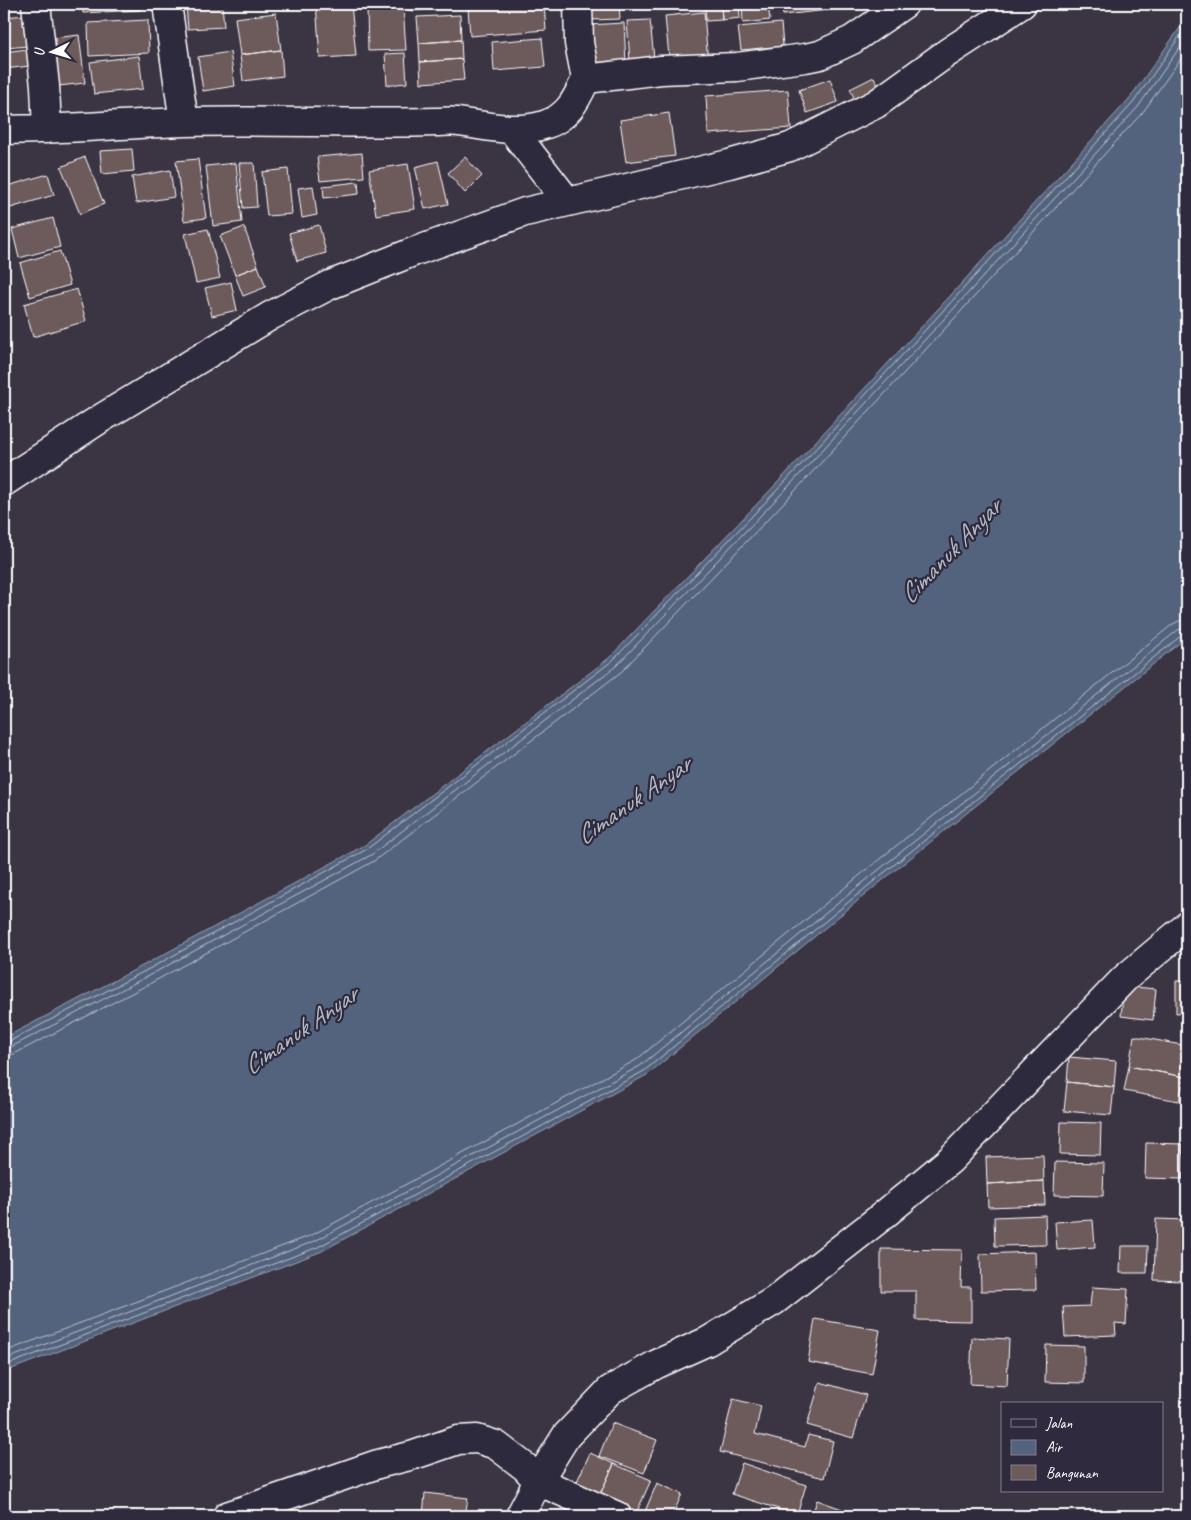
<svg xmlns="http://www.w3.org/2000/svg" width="1191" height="1520" font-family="Caveat,sans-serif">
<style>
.water{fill:#53637d;stroke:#98a1b1}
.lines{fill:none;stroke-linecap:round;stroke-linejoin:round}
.shore{stroke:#bac1cb;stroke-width:1}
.building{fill:#6d5a5a;stroke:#fff}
.minor-casing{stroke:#fff;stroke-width:31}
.minor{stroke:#2f2a3d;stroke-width:28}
.labels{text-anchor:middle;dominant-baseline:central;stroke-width:4.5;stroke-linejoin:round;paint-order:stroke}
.water-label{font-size:26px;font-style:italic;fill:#b2b9c4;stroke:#2f2a3d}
</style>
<rect width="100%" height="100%" fill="#3b3443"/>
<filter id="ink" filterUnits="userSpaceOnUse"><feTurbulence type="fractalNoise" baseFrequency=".02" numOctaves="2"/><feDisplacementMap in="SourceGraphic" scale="10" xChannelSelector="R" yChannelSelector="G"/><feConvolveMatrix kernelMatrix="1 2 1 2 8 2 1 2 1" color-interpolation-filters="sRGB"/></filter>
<g filter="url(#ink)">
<path class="water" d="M1187,18V637L883,880L647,1075L320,1252L4,1372V1038L144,965L365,845L609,658L780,480L950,296L1129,99Z"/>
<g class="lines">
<path class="shore" d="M4,1042H8L147,970L367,849L612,661L784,483L954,299L1133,103L1187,26
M4,1048L11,1047L150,975L371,855L616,666L788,487L959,303L1138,107L1187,37
M4,1056L14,1054L153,982L374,861L621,672L793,493L964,308L1143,112L1187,50
M4,1352L312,1235L636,1060L871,866L1173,624L1179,621L1187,620
M4,1360L315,1241L640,1066L876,872L1178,630L1187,627
M4,1366L318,1247L644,1071L880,876L1182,635L1187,634"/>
</g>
<path class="building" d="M82,4H139L140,10L83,13Z
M186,4H222L224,27L188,29Z
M316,4H351L356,56L320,58Z
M410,4H455V7L410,11Z
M519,4H544L546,30L470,36L468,8Z
M590,4H619L620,19L591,20Z
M639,4H688L639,7Z
M739,4L740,18L722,20L721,5Z
M742,4H768L770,20L743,23Z
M781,4H836L837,9L783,15Z
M721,5L722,20L706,21L705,7Z
M403,7L406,50L368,51L367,9Z
M704,12L708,64L670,67L665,16Z
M276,13L281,50L240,55L235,18Z
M26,15L28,46L4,48V17Z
M460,15L461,40L419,43L417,17Z
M148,20L149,53L89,56L88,23Z
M650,20L654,59L630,61L627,21Z
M624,23L626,63L591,65L588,25Z
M781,23L783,46L741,50L738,27Z
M79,35L85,83L50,87L45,39Z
M542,38L545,67L494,71L492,42Z
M461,40L462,59L420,62L419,43Z
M28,49L30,66L4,69V52Z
M281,50L283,76L243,81L240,55Z
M230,52L235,86L203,91L198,57Z
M405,53L407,83L387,85L385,54Z
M139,56L143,89L94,94L90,62Z
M462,59L464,80L421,83L420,62Z
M874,77L882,94L858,106L850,89Z
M830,79L838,102L807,113L799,90Z
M788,90L791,128L708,134L706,96Z
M669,113L675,156L626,162L620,120Z
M132,149L134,171L102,174L100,151Z
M362,153L364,177L320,181L317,157Z
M85,157L104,204L80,214L61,167Z
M465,157L482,176L465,193L448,173Z
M198,159L206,218L184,221L176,161Z
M438,161L448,204L425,209L415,167Z
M236,163L242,222L213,226L206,166Z
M239,163H254L257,207L243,208Z
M408,164L415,209L376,215L369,170Z
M288,169L292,214L267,216L262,172Z
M170,170L174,197L136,203L132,177Z
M48,174L54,195L7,209L4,199V187Z
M358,182L359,194L324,198L323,186Z
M313,186L317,215L302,218L298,188Z
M53,218L60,247L19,258L12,229Z
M319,225L326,253L297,261L289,233Z
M244,227L258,266L235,275L220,236Z
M208,229L220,278L196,283L185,234Z
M60,251L70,285L30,297L20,263Z
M258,266L266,287L243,296L235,275Z
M231,282L237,310L212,316L205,288Z
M77,289L86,321L33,337L24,304Z
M1176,981H1187V1012L1176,1013Z
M1124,986L1156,989L1153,1020L1121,1016Z
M1134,1036L1187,1046V1057L1184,1077L1129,1066Z
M1069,1057L1116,1061L1114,1087L1067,1082Z
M1129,1066L1184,1077L1179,1101L1124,1091Z
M1067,1082L1114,1087L1111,1115L1064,1111Z
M1061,1122L1101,1123L1100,1155L1060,1154Z
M1146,1143L1183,1144L1182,1179L1145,1178Z
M1183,1144H1187V1179H1182Z
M1043,1155L1044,1181L987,1184L986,1157Z
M1055,1162L1104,1163L1103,1196L1054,1195Z
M1044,1181L1045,1205L988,1207L987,1184Z
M1045,1215L1046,1245L995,1246L994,1217Z
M1156,1219L1187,1220L1186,1281L1154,1280Z
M1093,1220L1095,1247L1057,1250L1055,1222Z
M1121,1246H1148L1147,1273H1120Z
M881,1249L962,1250L961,1287H971V1321L916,1320V1291H881Z
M1035,1252L1036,1290L981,1291L980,1254Z
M1092,1287L1128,1289L1126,1324L1115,1323L1116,1335L1065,1337L1063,1307L1090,1306Z
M815,1319L880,1330L872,1374L808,1362Z
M972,1337L1009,1339L1007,1386L970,1384Z
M1046,1345L1084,1346V1383L1045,1382Z
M820,1382L866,1395L853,1438L807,1425Z
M733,1399L761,1406L755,1434L805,1447L808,1435L833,1441L824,1478L720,1452Z
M612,1423L657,1440L644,1473L599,1456Z
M590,1453L614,1464L597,1501L573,1490Z
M742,1463L806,1485L797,1515L732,1494Z
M614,1464L651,1480L635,1516H630L597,1501Z
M657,1483L682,1494L672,1516H643Z
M425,1493L468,1498L465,1516H423Z
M817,1500L856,1514L855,1516H812Z"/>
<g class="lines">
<g class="minor-casing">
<path id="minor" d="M36,4L45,86L47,129
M167,4L184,122
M578,4L579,43L586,79
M4,130C64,129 125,124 186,122C269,120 352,124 436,122C443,122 451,121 458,122C488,126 515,134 544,125C568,118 576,100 586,79L661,70L737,67L805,58L820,55L852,40L904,4
M513,131L567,201
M4,482L100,419L270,316L330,285L413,252L525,212L729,164L790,147L876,104L947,53L1022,4
M227,1516L378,1464L414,1455L458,1440L477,1439L496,1445L525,1467L538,1481L617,1516
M520,1516L538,1481L566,1436L610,1390L657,1364L708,1341L774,1301L880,1218L950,1160L1124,979L1187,926"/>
</g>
<use href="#minor" class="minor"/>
</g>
</g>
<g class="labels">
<g class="water-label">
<text transform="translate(950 551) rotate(-46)">Cimanuk Anyar</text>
<text transform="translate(633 800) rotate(-35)">Cimanuk Anyar</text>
<text transform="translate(300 1030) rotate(-35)">Cimanuk Anyar</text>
</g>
</g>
<rect width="1191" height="1520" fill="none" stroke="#2f2a3d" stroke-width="20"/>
<rect x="10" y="10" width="1171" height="1500" fill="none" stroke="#fff" stroke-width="2" filter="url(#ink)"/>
<rect x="1001" y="1402" width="162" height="90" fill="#2f2a3d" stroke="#827f8b"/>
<rect x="1011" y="1419" width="25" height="8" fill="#2f2a3d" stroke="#827f8b"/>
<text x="1046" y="1428" font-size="15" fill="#ffffff">Jalan</text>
<rect x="1011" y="1440" width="25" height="15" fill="#53637d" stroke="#827f8b"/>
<text x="1046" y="1452" font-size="15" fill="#ffffff">Air</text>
<rect x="1011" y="1465" width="25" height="15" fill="#6d5a5a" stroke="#827f8b"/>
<text x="1046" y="1478" font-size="15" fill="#ffffff">Bangunan</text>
<g transform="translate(52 52) rotate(265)" stroke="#2f2a3d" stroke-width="4" paint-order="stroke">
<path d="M0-4L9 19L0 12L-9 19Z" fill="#ffffff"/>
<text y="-8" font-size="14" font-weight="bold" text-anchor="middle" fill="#ffffff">U</text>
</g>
</svg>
